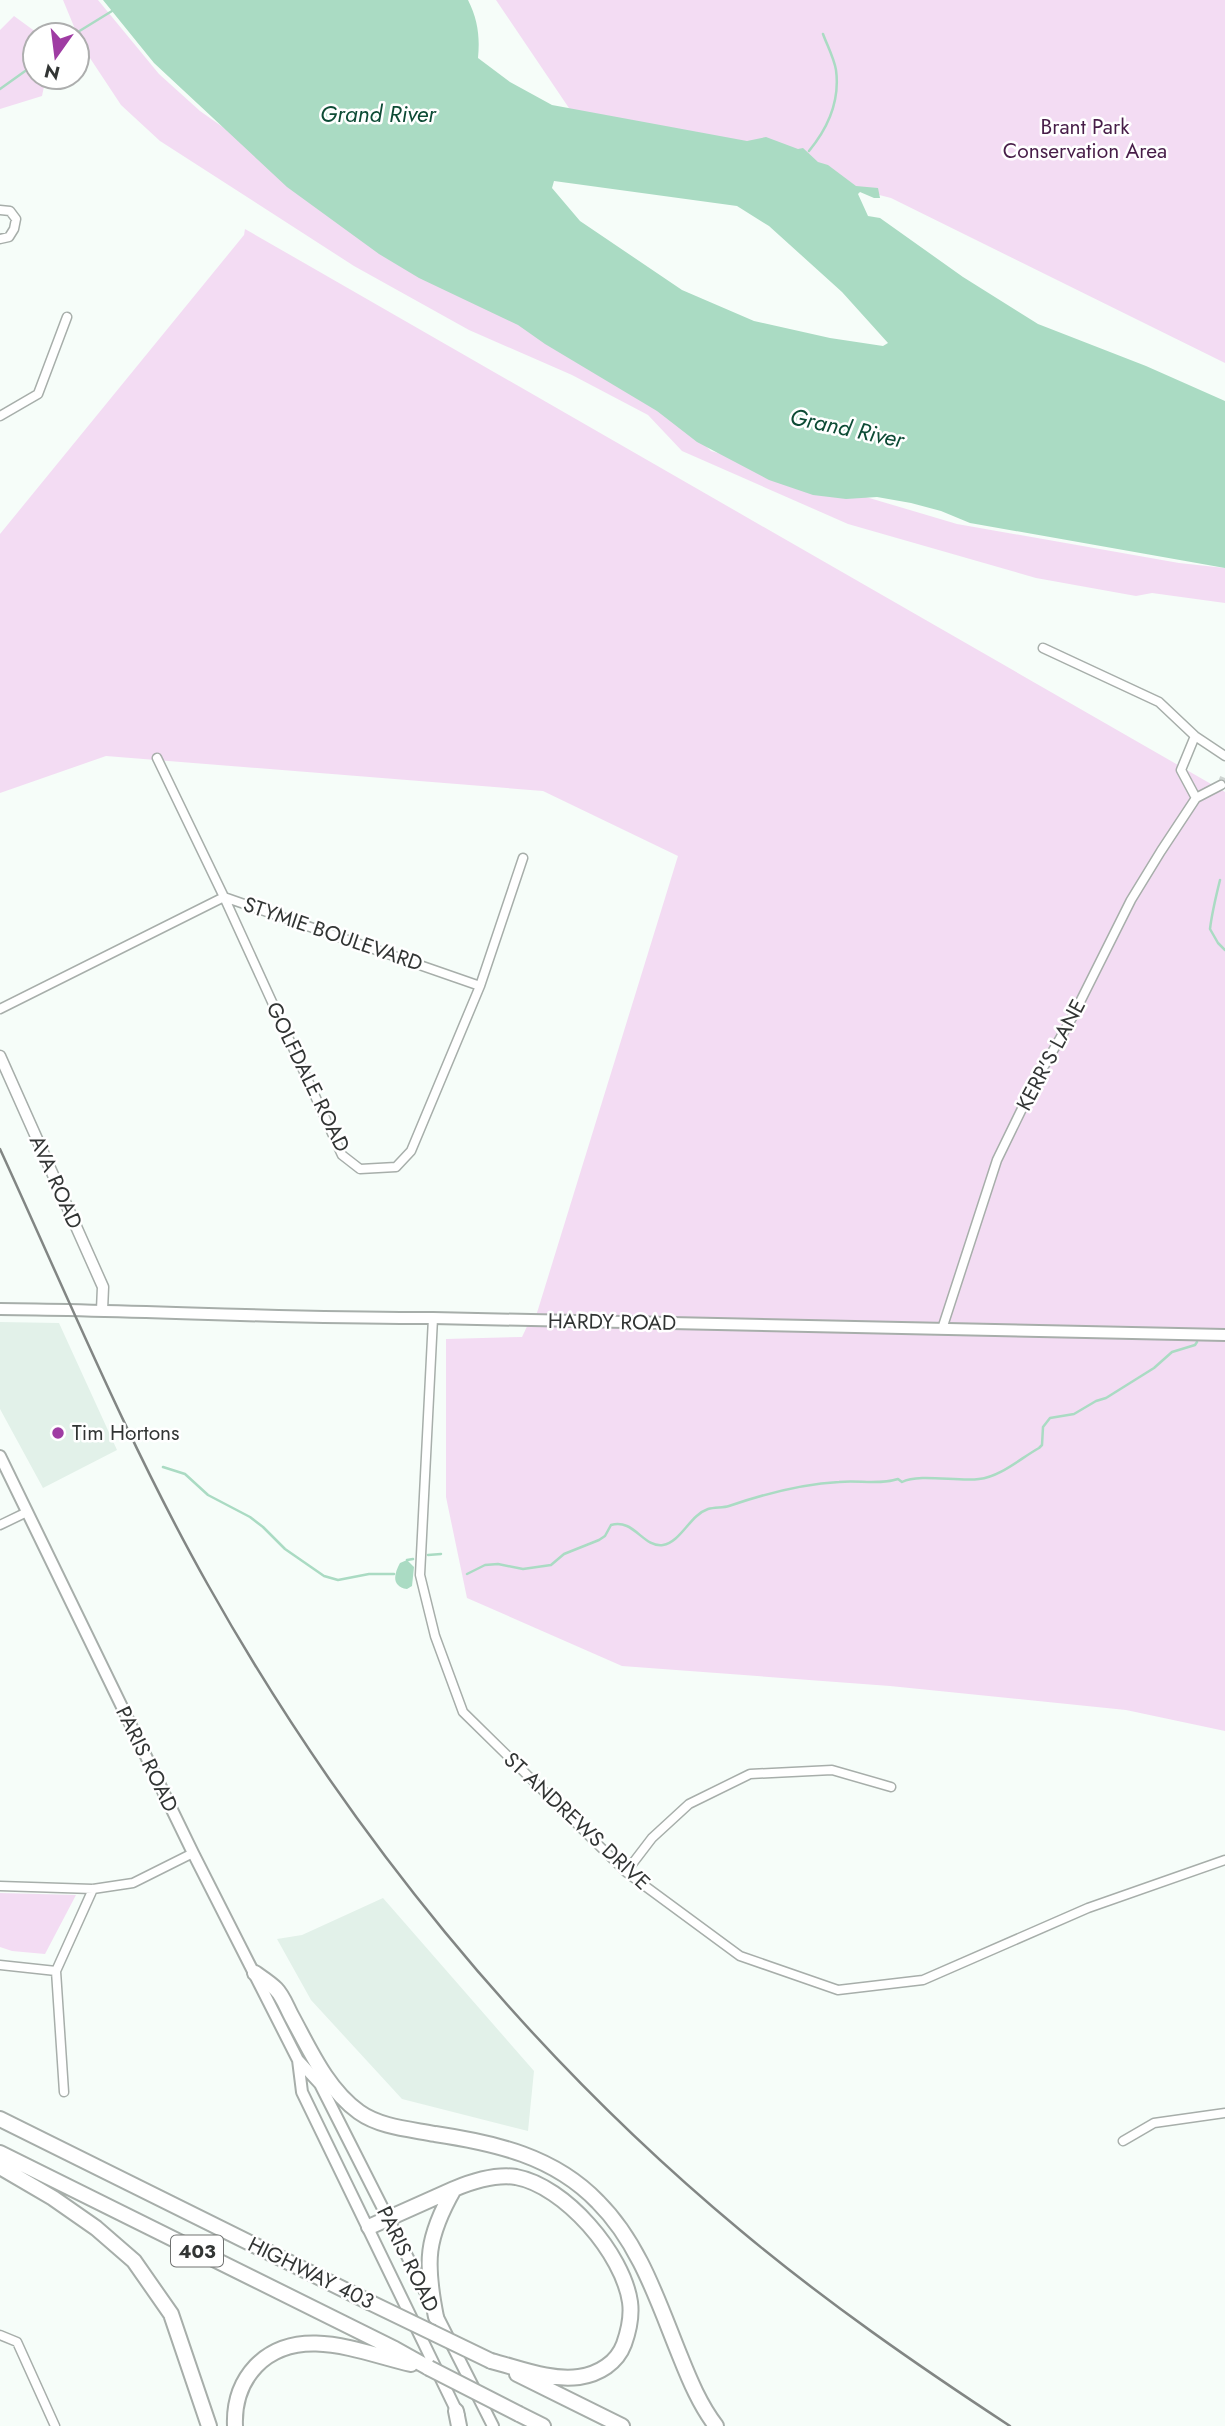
<svg xmlns="http://www.w3.org/2000/svg" width="1225" height="2426" font-family="Jost,sans-serif">
<style>
.built{fill:#e2f1e9}
.green{fill:#f3dcf3}
.water{fill:#aadbc3;fill-rule:evenodd}
.lines{fill:none;stroke-linecap:round;stroke-linejoin:round}
.stream{stroke:#aadbc3;stroke-width:2.5}
.minor-tunnel{stroke:#cfd5d2;stroke-width:8;stroke-dasharray:8 4;stroke-linecap:butt}
.minor-casing{stroke:#a7aeaa;stroke-width:11}
.tertiary-casing{stroke:#a7aeaa;stroke-width:13}
.secondary-casing{stroke:#a7aeaa;stroke-width:14}
.motorway-casing{stroke:#a7aeaa;stroke-width:18}
.minor{stroke:#fff;stroke-width:8}
.tertiary{stroke:#fff;stroke-width:10}
.secondary{stroke:#fff;stroke-width:10}
.motorway{stroke:#fff;stroke-width:14}
.rail{stroke:#828684;stroke-width:2.5}
.motorway-bridge-casing{stroke:#a7aeaa;stroke-width:18;stroke-linecap:butt}
.motorway-bridge{stroke:#fff;stroke-width:14}
.poi-dot{fill:#9f3ca3;stroke:#fff;stroke-width:2.5}
.labels{text-anchor:middle;dominant-baseline:central;stroke-width:5;stroke-linejoin:round;paint-order:stroke}
.shield{fill:#fff;stroke:#707271;stroke-width:2}
.shield-label{font-size:19px;font-weight:bold;fill:#323534}
.park-label{font-size:21px;fill:#471d48;stroke:#fff}
.street-label{font-size:21px;fill:#323534;stroke:#fff}
.poi-label{font-size:21px;fill:#323534;stroke:#fff;text-anchor:start}
.water-label{font-size:23px;font-style:italic;fill:#0d4b35;stroke:#fff}
</style>
<rect width="100%" height="100%" fill="#f6fdf9"/>
<path class="built" d="M0,1322L59,1323L117,1450L43,1488L0,1409Z
M383,1898L534,2071L528,2131L402,2099L311,2000L277,1939L302,1935Z"/>
<path class="green" d="M63,0H98L159,74L200,111L332,204L606,373L677,419L711,451L957,524L1179,563L1225,568V603L1152,593L1136,596L1036,578L848,524L682,451L648,415L572,375L469,330L354,266L160,141L121,105L82,46Z
M496,0H1225V363L891,198L575,117Z
M14,16L40,35H35V77H46L42,96L0,109V30Z
M245,229L1225,792V1731L1126,1710L890,1686L622,1666L467,1598L446,1497V1339L522,1337L532,1316H536L678,856L543,791L106,756L0,793V534L244,235Z
M0,1893L76,1895L45,1954L12,1951L0,1947Z"/>
<path class="water" d="M103,0H468C478,20 480,37 478,58L510,82L552,105L747,141L766,137L798,149L803,148L818,162L828,165L856,186L878,188L880,198H874L860,192L858,194L868,216L880,218L963,277L1038,324L1146,366L1225,401V568L970,523L941,511L911,503L877,497L846,499L813,495L769,480L697,442L657,411L545,344L518,325L419,278L379,254L287,187L154,63ZM554,181L737,206L769,226L842,292L888,343L883,346L830,338L754,321L682,290L580,221L552,188Z
M407,1560L414,1567L412,1586L407,1589C391,1586 394,1574 400,1563Z"/>
<g class="lines">
<path class="stream" d="M73,35L112,11
M0,89L35,64
M809,151C828,128 840,100 836,70C834,58 827,45 823,34
M1220,880C1216,896 1212,912 1210,929L1218,943L1225,950
M163,1467L185,1474L208,1495L250,1517L263,1527L285,1549L324,1576L338,1580L369,1574H394
M428,1555L441,1554
M407,1560L413,1559
M467,1574L485,1565L498,1564L523,1569L551,1565L564,1554L599,1540L605,1536L611,1525C634,1518 643,1548 663,1545C681,1542 690,1515 708,1509C715,1507 723,1508 729,1506C764,1494 802,1484 839,1482C858,1480 880,1485 898,1479L902,1482C919,1473 958,1482 979,1479C1000,1477 1021,1458 1039,1448L1042,1445L1043,1427L1050,1418L1074,1414L1096,1401L1106,1398L1154,1368L1172,1352L1195,1345L1197,1342"/>
<path class="minor-tunnel" d="M1221,785L1225,775"/>
<g class="minor-casing">
<path id="minor" d="M0,210L10,211L16,219L14,229L9,237L0,239
M0,416L38,394L67,317
M1043,648L1159,702L1195,736L1225,756
M1195,736L1181,770L1196,798
M157,758L224,897L342,1155L360,1169L396,1167L411,1151L480,986L523,858
M0,1009L224,897L480,986
M433,1318L420,1575L435,1636L463,1712L626,1872L740,1956L838,1990L923,1980L1088,1908L1225,1860
M942,1329L997,1160L1036,1080L1073,1016L1131,900L1161,851L1196,798L1221,785
M0,1525L27,1512
M626,1872L652,1838L689,1804L750,1774L832,1770L891,1787
M0,1886L93,1889L133,1883L193,1853
M0,1965L56,1971
M64,2092L56,1971L93,1889
M1123,2141L1154,2123L1225,2113
M0,2335L17,2342L55,2426"/>
</g>
<g class="tertiary-casing">
<path id="tertiary" d="M0,1056L103,1287L102,1310"/>
</g>
<g class="secondary-casing">
<path id="secondary" d="M0,1309C144,1310 288,1319 433,1318L1225,1335
M0,1456L193,1853L298,2060L320,2084L493,2426
M298,2060L302,2092L459,2416"/>
</g>
<g class="motorway-casing">
<path id="motorway" d="M255,1973C262,1978 270,1983 276,1989C283,1996 287,2008 292,2017C310,2050 327,2089 359,2112C380,2127 409,2129 435,2134C495,2143 554,2156 598,2202C640,2244 658,2302 680,2356C690,2381 700,2405 716,2426
M0,2119L369,2302
M0,2153L395,2349L429,2368
M0,2167L53,2198L96,2228L134,2261L171,2314L209,2426
M369,2227L454,2189
M436,2317C425,2262 426,2238 454,2189C473,2181 495,2174 516,2177C565,2186 623,2254 630,2302C632,2317 629,2330 624,2344C617,2363 599,2374 579,2377C550,2381 519,2368 491,2361
M517,2374L622,2426
M456,2411L459,2426
M519,2414L543,2426
M235,2426C234,2403 240,2383 256,2366C298,2323 362,2353 411,2364"/>
</g>
<use href="#minor" class="minor"/>
<use href="#tertiary" class="tertiary"/>
<use href="#secondary" class="secondary"/>
<use href="#motorway" class="motorway"/>
<path class="rail" d="M0,1149C67,1295 129,1445 208,1585C345,1829 525,2051 740,2230C826,2302 917,2365 1010,2426"/>
<g class="motorway-bridge-casing">
<path id="motorway-bridge" d="M369,2302L491,2361
M429,2368L519,2414"/>
</g>
<use href="#motorway-bridge" class="motorway-bridge"/>
</g>
<circle class="poi-dot" cx="58" cy="1433" r="7"/>
<g class="labels">
<rect class="shield" x="171" y="2235.5" width="52" height="31" rx="5"/>
<g class="shield-label">
<text x="197" y="2251">403</text>
</g>
<g class="park-label">
<text x="1085" y="127">Brant Park<tspan x="1085" dy="24">Conservation Area</tspan></text>
</g>
<g class="street-label">
<text transform="translate(333 934) rotate(19)">STYMIE BOULEVARD</text>
<text transform="translate(1051 1055) rotate(-62)">KERR'S LANE</text>
<text transform="translate(308 1077) rotate(64)">GOLFDALE ROAD</text>
<text transform="translate(56 1182) rotate(66)">AVA ROAD</text>
<text transform="translate(612 1322) rotate(1)">HARDY ROAD</text>
<text transform="translate(147 1759) rotate(64)">PARIS ROAD</text>
<text transform="translate(577 1821) rotate(43)">ST ANDREWS DRIVE</text>
<text transform="translate(408 2259) rotate(64)">PARIS ROAD</text>
<text transform="translate(311 2273) rotate(26)">HIGHWAY 403</text>
</g>
<g class="poi-label">
<text x="72" y="1433">Tim Hortons</text>
</g>
<g class="water-label">
<text x="378" y="114">Grand River</text>
<text transform="translate(847 428) rotate(12)">Grand River</text>
</g>
</g>
<g transform="translate(56 56) rotate(194)"><circle r="33" fill="#ffffff" stroke="#adaeae" stroke-width="2"/>
<path d="M0-5L12 26L0 18L-12 26Z" fill="#9f3ca3"/>
<text y="-10" font-size="19" font-weight="bold" text-anchor="middle" fill="#323534">N</text>
</g>
</svg>
